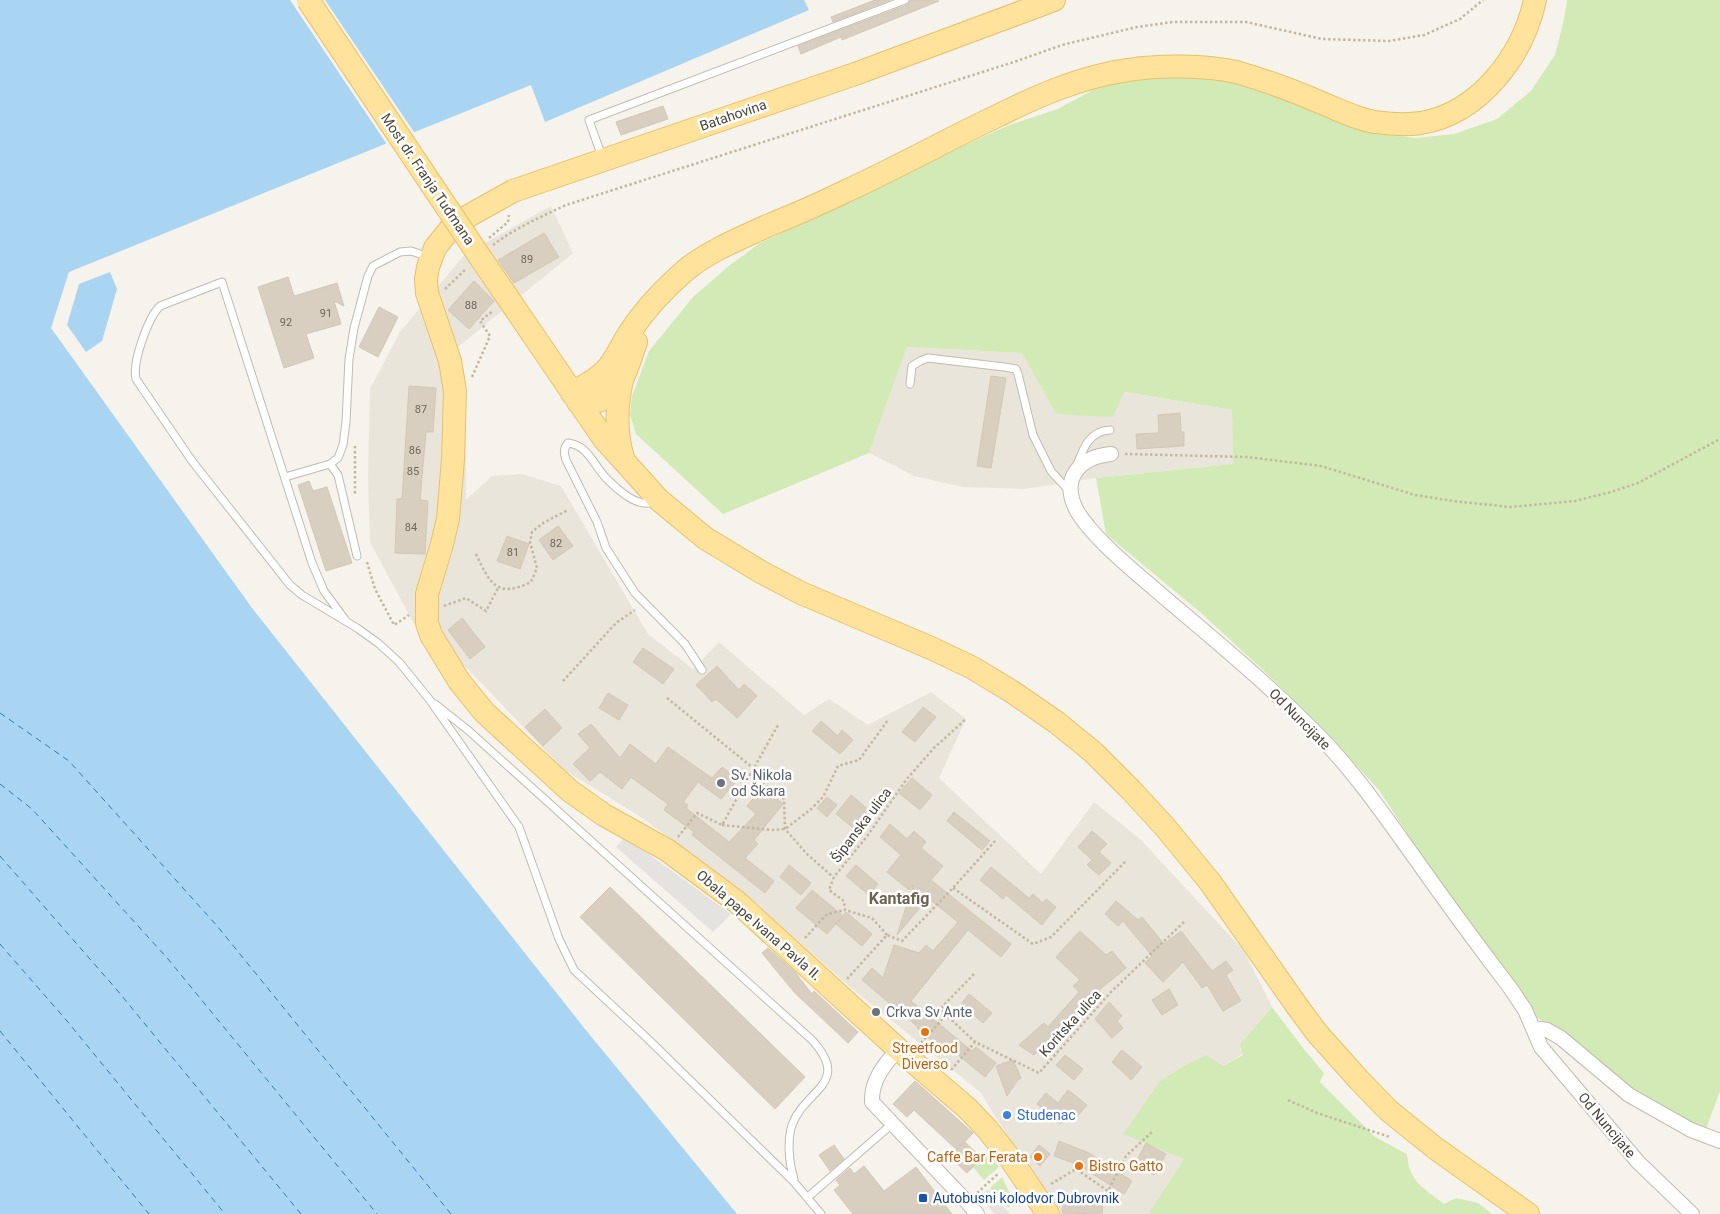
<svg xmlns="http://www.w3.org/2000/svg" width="1720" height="1214" font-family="Roboto,sans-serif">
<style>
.residential{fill:#eae5da}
.green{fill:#d2eab5}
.parking{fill:#e5e3e0}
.water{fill:#a9d4f2}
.pier{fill:#f6f3ec}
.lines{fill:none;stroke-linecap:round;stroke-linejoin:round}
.ferry{stroke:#2e7ab2;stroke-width:1;stroke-dasharray:6 5;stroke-linecap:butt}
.building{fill:#d8cfc1;stroke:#d3c7b4}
.service-casing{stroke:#c2bbae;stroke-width:9}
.minor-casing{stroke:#c2bbae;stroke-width:16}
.primary-casing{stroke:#e6c16a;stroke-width:24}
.path{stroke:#c4b79f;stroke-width:2.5;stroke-dasharray:2.5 2.5;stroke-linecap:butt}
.service{stroke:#fff;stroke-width:7}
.minor{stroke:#fff;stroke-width:14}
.primary{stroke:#ffe39c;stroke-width:22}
.primary-bridge-casing{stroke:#e6c16a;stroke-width:24;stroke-linecap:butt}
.primary-bridge{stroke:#ffe39c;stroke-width:22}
.worship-dot{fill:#6b7280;stroke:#fff;stroke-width:2}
.food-dot{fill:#e8710a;stroke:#fff;stroke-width:2}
.shop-dot{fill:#3f7fe0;stroke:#fff;stroke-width:2}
.transit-dot{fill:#1a4fb4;stroke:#fff;stroke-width:2}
.labels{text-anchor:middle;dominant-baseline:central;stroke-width:5;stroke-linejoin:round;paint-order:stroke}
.number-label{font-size:11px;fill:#6e675b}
.street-label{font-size:14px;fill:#4b4439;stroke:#fff}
.worship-label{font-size:14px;fill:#5b616d;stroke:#fff;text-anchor:start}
.food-label{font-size:14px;fill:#c56008;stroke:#fff}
.shop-label{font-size:14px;fill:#366cbe;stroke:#fff;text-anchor:start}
.transit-label{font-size:14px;fill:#164399;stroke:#fff;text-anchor:start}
.quarter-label{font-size:16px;font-weight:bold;fill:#6e6250;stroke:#fff}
</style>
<rect width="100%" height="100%" fill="#f6f3ec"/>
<path class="residential" d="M551,206L573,253L458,347L465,376L466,500L492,476L522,474L561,486L648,634L693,669L719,642L804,715L829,699L868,725L931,692L966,719L939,778L1041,874L1094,802L1140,839L1244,951L1272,1007L1240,1044L1243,1054L1223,1066L1160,1081L1124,1133L1185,1159L1151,1212V1214H1057L980,1092L850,987L757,904L644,819L563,769L469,670L414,624L370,542L368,477L370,389L400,332L465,254Z
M907,347L1022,353L1056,414L1123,392L1232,410L1233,464L1096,478L1024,489L963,487L914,476L869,453Z"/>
<path class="green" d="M1567,0H1720V1091L1706,1129L1662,1107L1627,1085L1534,1015L1491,950L1430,869L1379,790L1323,729L1264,671L1201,613L1106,534L1096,478L1233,464L1232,410L1124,392L1113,417L1056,414L1022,353L907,347L869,453L723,514L636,434L630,415L632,396L649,351L693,297L730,265L760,243L811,220L874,187L1009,125L1058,109L1102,85L1191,72L1243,83L1377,134L1416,138L1454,134L1497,119L1531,91L1555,55L1564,19Z
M1272,1007L1303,1048L1324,1073L1320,1082L1375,1137L1407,1154C1409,1182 1424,1188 1444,1204L1456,1198L1478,1203L1492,1214H1151L1150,1212L1184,1159L1123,1134L1160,1081L1184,1066L1206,1055L1223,1066L1243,1055L1240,1044Z
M988,1152L999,1167L984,1180L973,1167Z
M1002,1177L1014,1202L1008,1208L990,1188Z"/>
<path class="parking" d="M625,837L731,914L713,932L616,847Z
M988,1189L1010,1214H994L981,1196Z"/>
<path class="water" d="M0,0H804L809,10L545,122L531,85L69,272L51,328L252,608L585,1029L737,1214H0Z
M110,272L117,289L102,341L86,352L67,325L79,284Z"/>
<path class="pier" d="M290,0H325L416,135L388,146Z"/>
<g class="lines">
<path class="ferry" d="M0,713L69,761L218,927L451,1214
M0,784L32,809L168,959L377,1214
M0,856L117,990L301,1214
M0,944L67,1021L225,1214
M0,1031L149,1214"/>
</g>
<path class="building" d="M875,0H890L833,22L831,17Z
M910,0L939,1L842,40L841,37L801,54L798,46L907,5Z
M663,106L668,119L621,135L616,122Z
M544,233L559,257L514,283L498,260Z
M288,277L294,296L337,283L344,306L334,301L341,324L306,334L314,358L284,368L258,287Z
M474,281L494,301L469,329L448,310Z
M379,307L398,317L378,357L359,347Z
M991,376L1006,378L991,468L977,466Z
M409,386L436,388L433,432H426L420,500L428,501L425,554L395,553L397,499H402Z
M1180,413L1181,432H1184V446L1137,449L1136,434L1159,433L1158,415Z
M309,481L313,491L327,487L352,563L326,571L298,485Z
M558,526L573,546L553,560L539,540Z
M507,536L529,544L520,569L497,561Z
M462,618L485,647L470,659L448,630Z
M643,648L674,669L663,684L633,662Z
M717,666L739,690L744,684L757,696L737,718L716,699L712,702L696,685Z
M608,693L628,705L619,720L599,708Z
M923,707L936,717L915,742L902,732Z
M545,709L562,728L543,746L525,727Z
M821,721L838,736L842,730L853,740L840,754L812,731Z
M591,724L620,758L630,744L656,764L668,747L712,778L722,767L738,779L721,799L698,782L683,802L688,805L686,808L729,842L756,814L747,806L763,787L783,804L754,840L758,844L745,858L774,881L765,893L692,835L694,832L664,810L668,804L631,777L622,789L600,772L590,781L573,764L590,748L578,734Z
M912,778L932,795L920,810L899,793Z
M851,795L871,812L856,830L836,814Z
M827,797L837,805L827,817L817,808Z
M954,812L990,841L982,850L947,821Z
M890,824L907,839L914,831L926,842L921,848L943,866L931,880L1011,944L1001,957L968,930L911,1001L972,1051L976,1047L996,1063L985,1077L946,1045L942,1049L917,1028L918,1027L862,980L872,968L883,978L894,945L919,953L926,945L933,951L958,922L928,898L897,935L913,885L909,890L887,872L901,855L880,837Z
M1092,831L1107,844L1099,852L1111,863L1099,875L1087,865L1092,860L1078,847Z
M789,865L811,883L801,895L780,877Z
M856,865L878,884L869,895L846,876Z
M991,867L1029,898L1033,894L1043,903L1046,899L1056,907L1042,925L1006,895L1003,899L980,880Z
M610,887L805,1077L775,1109L580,917Z
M812,890L843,916L827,934L796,908Z
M1116,901L1138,920L1142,917L1164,944L1181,931L1212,971L1226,961L1233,970L1226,975L1241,1001L1223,1011L1207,985L1202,988L1183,962L1163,982L1145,963L1152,956L1123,921L1118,926L1105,914Z
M846,912L872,934L862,946L836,924Z
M1080,931L1106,955L1112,951L1126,968L1099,990L1102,994L1086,1009L1085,1007L1034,1055L1019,1045L1044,1023L1048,1027L1079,992L1073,986L1080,980L1056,957Z
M768,948L795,972L812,994L814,991L858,1032L848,1043L794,992L762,953Z
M1169,989L1178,1005L1162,1015L1152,1000Z
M969,994L992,1013L983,1023L961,1004Z
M1109,1002L1122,1016L1117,1021L1123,1028L1112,1038L1095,1019Z
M1122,1050L1142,1067L1131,1080L1112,1062Z
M1065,1055L1083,1069L1074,1080L1056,1065Z
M1013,1060L1021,1078L1018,1080L1007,1096L996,1066Z
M915,1081L973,1133L957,1150L914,1110L907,1117L893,1104Z
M1068,1090L1087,1105L1076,1118L1070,1113L1060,1124L1037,1104L1046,1093L1058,1103Z
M1059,1141L1089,1153L1132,1181L1124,1194L1079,1165L1054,1156Z
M965,1142L982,1158L967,1173L950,1157Z
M1146,1143L1166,1154L1154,1175L1135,1164Z
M834,1145L844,1159L830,1171L819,1155Z
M1039,1145L1050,1154L1040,1166L1030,1157Z
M864,1166L884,1191L916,1167L952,1214H853L834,1190L840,1185L836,1180L850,1168L854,1174Z
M1063,1197L1103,1201L1102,1214L1062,1213Z"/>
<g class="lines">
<g class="service-casing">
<path id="service" d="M602,157L589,120L905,0
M910,384L912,366L920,361L928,358L1004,367L1016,369L1018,374L1033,435L1051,471L1069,491
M330,464L338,475L357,556
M1077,465C1083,449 1089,431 1110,430
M285,477L330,464L338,458L343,445L346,422L349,359L354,328L368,276L373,266L400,252L411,251L429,257
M654,502C637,508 618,490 607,479C594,466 588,445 568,443C563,449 564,453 566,460L597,522L606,548L635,593L685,644L702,670
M346,621L324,591L312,563L222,282L160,306C148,318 132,362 136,379L192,461L290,585L302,595L357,628L378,643L399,662L429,699L519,827L559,939L574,970L648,1039L794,1182L821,1214
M435,704L469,731L812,1040C852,1084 805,1089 792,1125C787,1141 789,1163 794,1179
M808,1197L892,1124"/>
</g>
<g class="minor-casing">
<path id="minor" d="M1111,454C1079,457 1060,479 1077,511C1094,540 1139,575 1165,598C1217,642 1269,685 1317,734C1355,772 1386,818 1417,861C1448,905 1479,947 1511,989L1525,1010L1541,1047L1638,1162L1692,1214
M1533,1028L1547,1030L1561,1038L1629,1095L1691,1130L1720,1141
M898,1049C885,1064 871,1080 872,1102L967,1202L977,1214"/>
</g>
<g class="primary-casing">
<path id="primary" d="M482,260L604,439L659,500L705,538L761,572L801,593L931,648L973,668L1011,691L1056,722L1093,752L1131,790L1165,827L1210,882L1297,1006L1317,1033L1359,1080L1388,1110L1435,1148L1528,1214
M622,380C616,407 615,434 624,461
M572,393C583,387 596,380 605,371C616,360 621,345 630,332C645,309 666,287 687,269C711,250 739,239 767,226C794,215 820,204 846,191C894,169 941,143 989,120C1033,98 1078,77 1128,70C1158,65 1206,65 1236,72C1265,80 1294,91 1322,103C1339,110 1356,119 1375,122C1389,124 1407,125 1421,123C1480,113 1523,55 1535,0
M578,402C618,408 626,371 636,342
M1048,1214L1012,1161L988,1130L967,1108L898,1049L737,902L667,850L604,815L570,791L484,712L459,681L431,635L427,623V594L442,544L448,519L453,459L455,391L450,361L427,293L426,279L428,267L435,248L451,228L461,220L513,191L855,74L1054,0"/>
</g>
<path class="path" d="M489,238L508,222L509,215
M493,245C515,228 541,217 566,205L1017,61L1062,45L1137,27L1173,22H1246L1322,39L1389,41L1424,35L1460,19L1483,0
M445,289L466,269
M472,377L490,336L480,321L493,311
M355,446V495
M1125,454L1247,457L1321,466L1415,495L1453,501L1510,507L1575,501L1611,492L1638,483L1720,439
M476,554C490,583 496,599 531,582L537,568L530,542L532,532L543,523L568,510
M367,562L375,589L394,625L409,615
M444,606L466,598L486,611L498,588
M563,681L616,623L635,610
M667,698L753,768
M750,774L784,799L785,829L807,854L833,877
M722,825L772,830L785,829L810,810L823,797L838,766L859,760L888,720
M678,837L697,813L722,825L778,725
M953,888L1033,944L1051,937L1127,860
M887,935L872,918L845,910L844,901L829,890L834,877L868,835L906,780L934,748L966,719
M805,938L827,914L845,910
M974,974L940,1009L975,1042
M847,979L887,935L902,941L953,888L995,841
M921,1043L946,1015
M951,1070L975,1042L1039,1073L1111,992L1185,921
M1288,1100L1317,1113L1390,1137
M1051,1184L1076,1169L1108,1191L1126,1156L1152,1132
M977,1193L999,1173"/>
<use href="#service" class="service"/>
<use href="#minor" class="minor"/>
<use href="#primary" class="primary"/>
<g class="primary-bridge-casing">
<path id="primary-bridge" d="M308,0L482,260"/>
</g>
<use href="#primary-bridge" class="primary-bridge"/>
</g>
<g class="worship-dot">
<circle cx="721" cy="783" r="5"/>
<circle cx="876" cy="1012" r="5"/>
</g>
<g class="food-dot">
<circle cx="925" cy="1032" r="5"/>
<circle cx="1038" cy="1157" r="5"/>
<circle cx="1079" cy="1166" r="5"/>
</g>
<circle class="shop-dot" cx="1007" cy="1115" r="5"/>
<rect class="transit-dot" x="918" y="1193" width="10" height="10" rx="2.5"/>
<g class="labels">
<g class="number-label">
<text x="527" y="259">89</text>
<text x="471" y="305">88</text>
<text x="326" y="313">91</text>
<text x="286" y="322">92</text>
<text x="421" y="409">87</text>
<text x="415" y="450">86</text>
<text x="413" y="471">85</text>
<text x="411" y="527">84</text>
<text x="556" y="543">82</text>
<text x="513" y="552">81</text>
</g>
<g class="street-label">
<text transform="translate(733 115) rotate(-19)">Batahovina</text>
<text transform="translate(428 179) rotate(56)">Most dr. Franja Tuđmana</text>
<text transform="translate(1300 719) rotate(45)">Od Nuncijate</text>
<text transform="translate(861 825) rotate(-53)">Šipanska ulica</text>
<text transform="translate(759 925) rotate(41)">Obala pape Ivana Pavla II.</text>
<text transform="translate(1070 1023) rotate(-48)">Koritska ulica</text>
<text transform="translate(1607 1125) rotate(50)">Od Nuncijate</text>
</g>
<g class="worship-label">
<text x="731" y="775">Sv. Nikola<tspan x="731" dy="16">od Škara</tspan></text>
<text x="886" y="1012">Crkva Sv Ante</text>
</g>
<g class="food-label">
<text x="925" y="1048">Streetfood<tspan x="925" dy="16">Diverso</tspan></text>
<text x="1028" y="1157" text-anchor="end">Caffe Bar Ferata</text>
<text x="1089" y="1166" text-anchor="start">Bistro Gatto</text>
</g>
<g class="shop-label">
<text x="1017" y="1115">Studenac</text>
</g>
<g class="transit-label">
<text x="933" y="1198">Autobusni kolodvor Dubrovnik</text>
</g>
<g class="quarter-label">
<text x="899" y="898">Kantafig</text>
</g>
</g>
</svg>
